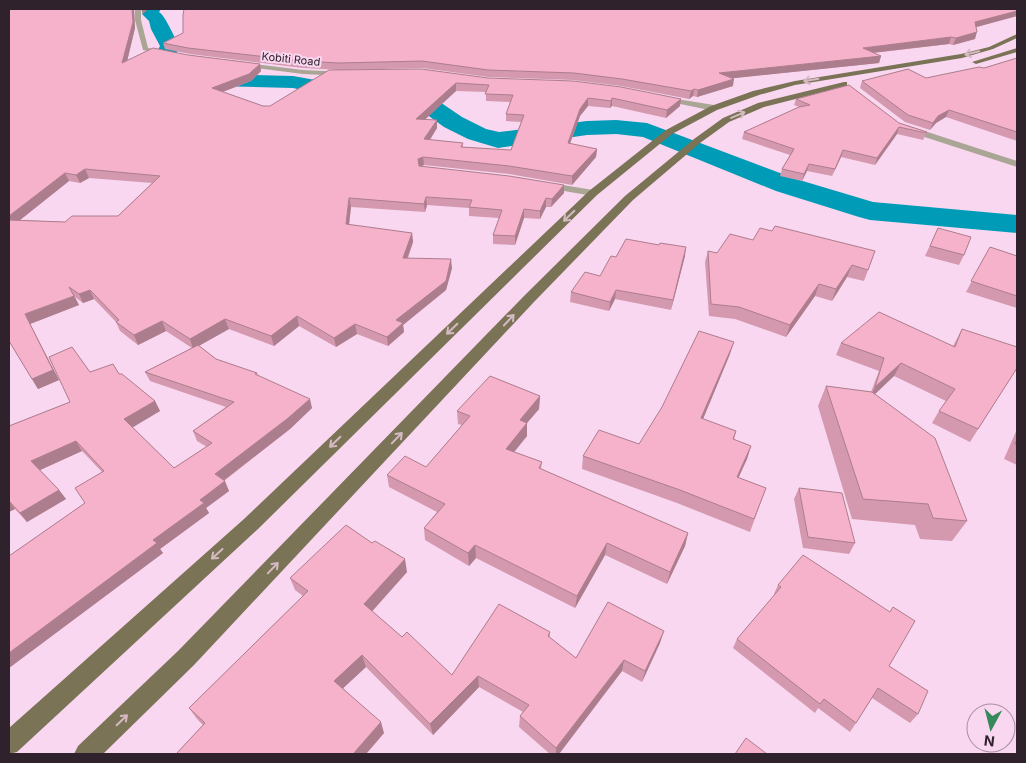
<svg xmlns="http://www.w3.org/2000/svg" width="1026" height="763" font-family="Inter,sans-serif">
<style>
.lines{fill:none;stroke-linecap:round;stroke-linejoin:round}
.river{fill:#009bb6;fill-rule:evenodd}
.street{fill:#aaa696;fill-rule:evenodd}
.primary{fill:#7a7356;fill-rule:evenodd}
.wall{fill:#d499ae;fill-rule:evenodd}
.shaded-wall{fill:#ac7d8d}
.building{fill:#f6b2ca;stroke:#ac7d8d;fill-rule:evenodd}
.oneway{stroke:#d4b9c2}
.labels{text-anchor:middle;dominant-baseline:central;stroke-width:4;stroke-linejoin:round;paint-order:stroke}
.far-street-label{font-size:11px;fill:#2f222c;stroke:#fad7f0}
</style>
<rect width="100%" height="100%" fill="#fad7f0"/>
<g class="lines">
<path class="river" d="M145,9H161L159,12C166,16 174,38 180,46L170,65L181,73L293,76L332,83L403,89L431,96L462,117L486,129L499,132L587,121L616,120L647,123L796,179L873,202L1017,215V233L870,220L859,217L776,191L643,137L616,134L587,135L498,148L468,139L444,127L415,106L403,103L332,97L293,88L176,85L168,84L149,67L160,46L151,29L149,21L142,14Z"/>
<path class="street" d="M135,9H141V20L148,48L172,52V56L143,50L135,20Z
M238,62L303,70L345,72L349,74L345,76L303,74L241,66H238Z
M658,96L714,105L718,108L714,111L661,100L657,98Z
M906,125L1017,161V167L903,130L902,128Z
M545,182L593,190L598,193L593,196L541,187L540,185L541,183Z"/>
<path class="primary" d="M1017,34V38L993,49L962,58L795,85L759,95L717,110L672,134L597,195L258,529L17,752L9,754V728L244,519L589,191L666,130L711,106L753,91L795,81L961,54L989,47Z
M1017,48V52L976,64L972,62Z
M844,82H847V86L764,107L729,122L700,143L633,200L533,303L194,665L103,754H74L78,746L178,651L523,297L625,196L694,139L723,118L758,103Z"/>
</g>
<path class="wall" d="M9,9H134L135,28L127,61L188,55L260,64L261,71L251,81L223,92L263,106H270L421,69L680,106L666,118L612,106L610,108L588,106L580,116L570,144L597,149L596,157L572,185L509,174L424,165L422,166L564,193L551,207H546L540,219L524,218L515,245L493,244V235L499,218L469,216V208L427,205L425,212L351,207L349,225L412,233L413,242L408,258L452,268L446,290L403,325L404,332L388,346L357,334L336,347L299,326L274,346L229,329L199,346L216,359L257,373L258,376L312,408L290,429L224,481L229,491L206,508L209,513L160,549L163,553L9,668V556L85,503L102,472L82,451L40,470L59,490L66,499L27,522L15,509L9,512V426L70,402L90,372L119,374L155,401L160,411L132,427L174,468L207,447L197,441L193,431L226,407L150,381L145,372L192,348L166,331L138,345L120,331L116,322L94,299L83,303L75,297L79,305L30,324L59,380L38,389L9,341ZM456,91L486,92V101L510,102L506,114V121L521,122L511,150L463,147V143L430,140L437,128L424,120ZM89,178L152,183L118,216L65,222L20,220L69,181L80,183Z
M1017,9V16L976,27L975,39L953,45L949,44L874,53L881,56L879,63L732,78L733,86L697,97L693,96L689,99L621,86L573,80L488,77L422,68L340,70L303,68L190,54L165,49L163,43L183,33Z
M1017,58V141L946,117L936,123L930,130L905,122L860,88L862,81L926,78L984,68Z
M796,99L899,123L927,132L923,140L897,134L875,165L841,157L832,176L807,171L802,181L780,176L782,169L790,155L742,139L744,132L799,107L794,105Z
M938,228L964,255L959,265L925,256Z
M772,231L875,251L864,281L847,277L832,301L815,296L786,337L735,319L709,316L705,262L708,251L717,253L753,240Z
M659,245L685,256L671,310L615,299L609,311L570,302L571,292L600,276L616,257Z
M990,247L1017,256V308L966,292Z
M962,329L1017,368L970,442L932,423L939,411L946,401L894,376L874,394L967,521L952,541L920,539L915,525L852,519L818,406L826,386L871,392L879,371L836,355L841,343L953,346Z
M730,354L703,419L736,431L734,440L751,446L747,459L738,478L766,488L750,532L677,503L582,469L583,456L639,444Z
M540,396L539,409L527,423V436L514,452L542,462L541,469L688,533L685,546L667,584L605,555L575,608L476,558L469,566L425,540L424,528L437,512L389,487L387,475L426,467L462,425L458,424L457,411Z
M1017,429V465L1004,459Z
M799,488L855,543L849,554L803,548L794,499Z
M407,572L372,611L402,637L452,675L550,632V638L576,658L660,643L642,682L622,671L559,754H550L519,727L520,716L523,712L479,687L433,735L366,667L343,688L384,733L366,754H176L203,725L197,719L189,708L303,596L295,590L290,578Z
M778,585L889,666L918,714L910,723L872,698L856,723L850,732L818,708L815,713L733,648L737,639L775,595L774,594Z"/>
<path class="shaded-wall" d="M132,9H134L135,28L125,70L122,63Z
M141,9H148L143,14Z
M1017,11V16L973,28L975,22Z
M977,32L975,39L953,45L956,38Z
M951,37L949,44L861,54L863,48Z
M881,56L879,63L717,80L719,73Z
M260,64L261,71L251,81L214,95L212,88Z
M734,79L733,86L697,97L698,90Z
M456,83V91L417,127L416,119Z
M694,89L693,96L689,99L691,91Z
M588,98V106L580,116L567,151L568,143L580,109Z
M612,98V106L610,108L611,101Z
M681,99L680,106L666,118L667,110Z
M949,110L946,117L936,123L930,130L933,123L938,116Z
M437,120V128L425,147L424,139Z
M899,127L897,134L875,165L877,158Z
M597,149L596,157L572,185V176Z
M843,150L841,157L832,176L835,169Z
M423,157L424,165L419,167L418,159Z
M809,164L807,171L802,181L804,174Z
M85,169L89,178L80,183L76,175Z
M65,173L69,181L10,228L9,227V216Z
M564,185V193L551,207L552,199Z
M426,197L427,205L425,212L424,204Z
M349,198L351,207L348,233L346,224Z
M546,198V207L540,219V211Z
M524,209V218L515,245V236Z
M412,233L413,242L404,267L403,258Z
M686,247L685,256L671,310L673,300Z
M451,259L452,268L446,290L403,325L404,332L388,346L387,337L396,320Z
M852,265L847,277L832,301L836,289Z
M819,284L815,296L786,337L790,325Z
M90,290L94,299L83,303L79,294Z
M616,290L615,299L609,311L610,302Z
M74,296L79,305L30,324L59,380L38,389L32,379L25,314Z
M297,316L299,326L274,346L271,336Z
M225,319L229,329L193,349L190,339Z
M162,321L166,331L138,345L134,335Z
M355,324L357,334L336,347L334,338Z
M734,342L730,354L698,431L701,418Z
M901,363L894,376L869,400L875,387Z
M540,396L539,409L527,423V436L506,462V449L520,420Z
M310,399L312,408L290,429L219,484L215,474Z
M155,401L160,411L130,429L124,419Z
M76,441L82,451L38,471L31,461Z
M751,446L747,459L733,490L737,477Z
M225,481L229,491L206,508L209,513L160,549L163,553L9,668V653L153,540L200,500Z
M59,490L66,499L27,522L20,513Z
M9,501L15,509L9,512Z
M688,533L685,546L667,584L670,572Z
M607,543L605,555L575,608L577,596Z
M475,545L476,558L469,566L468,553Z
M405,559L407,572L368,616L364,604Z
M664,631L660,643L642,682L645,671Z
M362,655L366,667L339,692L334,681Z
M624,660L622,671L559,754H556V748Z
M478,676L479,687L433,735L430,724Z
M381,722L384,733L366,754H353Z"/>
<path class="building" d="M9,9H132L133,22L122,63L153,48L188,55L260,64L249,74L212,88L263,106H270L329,70L421,69L488,78L573,81L621,87L681,99L667,110L612,98L611,101L588,98L580,109L568,143L597,149L572,176L509,166L423,157L418,159L419,166L509,176L564,185L552,199L546,198L540,211L524,209L515,236L493,235L502,210L469,207L472,200L426,197L424,204L349,198L346,224L412,233L403,258L451,259L446,281L396,320L403,323L387,337L355,324L334,338L297,316L271,336L225,319L190,339L162,321L134,335L116,322L119,320L90,290L79,294L69,287L74,296L25,314L53,370L32,379L9,341V220L65,222L72,216H118L160,176L85,169L76,175L65,173L9,216ZM456,83L489,85L485,94L513,95L506,114L524,115L511,150L461,147L463,143L424,139L437,120L416,119Z
M184,9H1017V11L975,22L977,32L956,38L951,37L863,48L881,56L719,73L734,79L698,90L694,89L691,91L622,79L574,73L488,70L422,61L339,63L302,61L188,48L163,43L183,33V15Z
M1017,58V132L949,110L938,116L933,123L908,115L862,81L908,69L926,78L979,67L984,68Z
M849,85L899,123L927,132L926,133L899,127L877,158L843,150L835,169L809,164L804,174L782,169L794,149L744,132L799,107L810,105L796,99Z
M775,226L875,251L868,270L852,265L836,289L819,284L790,325L739,307L711,304L708,251L717,253L730,234L753,240L760,228L772,231Z
M938,228L971,237L964,255L930,246Z
M626,239L659,245L660,243L686,247L673,300L616,290L610,302L571,292L585,272L600,276L611,256L616,257Z
M990,247L1017,256V296L971,281Z
M879,312L955,347L962,329L1017,347V368L978,429L939,411L955,389L901,363L875,387L884,358L841,343Z
M699,331L734,342L701,418L736,431L733,439L751,446L737,477L766,488L754,519L680,490L583,456L599,430L639,444L662,407Z
M198,345L216,359L257,373L255,374L310,399L287,419L215,474L225,481L200,500L204,503L153,540L157,543L9,653V556L85,503L75,488L104,471L76,441L31,461L59,490L20,513L9,501V426L70,402L49,357L72,347L90,372L113,364L119,374H122L155,401L124,419L174,468L212,443L193,431L234,402L145,372Z
M490,376L540,396L520,420L527,423L506,449L542,462L539,468L688,533L670,572L607,543L577,596L475,545L468,553L424,528L445,504L387,475L405,456L426,467L470,416L457,411Z
M826,386L872,392L935,438L967,521L933,518L928,504L863,499Z
M1017,439V445L1015,444Z
M799,488L842,493L855,543L808,537Z
M346,525L372,543L375,541L405,559L364,604L402,637L407,632L452,675L499,604L550,632L548,636L576,658L608,602L664,631L645,671L624,660L556,748L520,716L529,705L478,676L430,724L362,655L334,681L381,722L353,754H176L205,723L189,708L308,591L290,578Z
M803,555L890,612L893,607L915,621L889,666L928,691L918,714L878,688L856,723L824,699L820,704L737,639L781,587L778,585Z
M746,738L767,754H735Z"/>
<defs><path id="oneway-shaft" d="M-6 0H5M1.5-3L5.5 0L1.5 3" fill="none" stroke-width="1.6" stroke-linecap="round" stroke-linejoin="round" transform="scale(1.25)"/></defs>
<g class="oneway">
<use href="#oneway-shaft" transform="translate(972 53) rotate(166)"/>
<use href="#oneway-shaft" transform="translate(811 80) rotate(171)"/>
<use href="#oneway-shaft" transform="translate(738 115) rotate(-23)"/>
<use href="#oneway-shaft" transform="translate(569 216) rotate(136)"/>
<use href="#oneway-shaft" transform="translate(509 320) rotate(-47)"/>
<use href="#oneway-shaft" transform="translate(452 329) rotate(136)"/>
<use href="#oneway-shaft" transform="translate(397 438) rotate(-46)"/>
<use href="#oneway-shaft" transform="translate(335 442) rotate(136)"/>
<use href="#oneway-shaft" transform="translate(217 554) rotate(138)"/>
<use href="#oneway-shaft" transform="translate(273 568) rotate(-46)"/>
<use href="#oneway-shaft" transform="translate(122 720) rotate(-44)"/>
</g>
<g class="labels">
<g class="far-street-label">
<text transform="translate(291 59) rotate(6)">Kobiti Road</text>
</g>
</g>
<rect width="1026" height="763" fill="none" stroke="#2f222c" stroke-width="20"/>
<g transform="translate(991 728) rotate(187)"><circle r="24" fill="#fad7f0" stroke="#a98fa2"/>
<path d="M0-4L9 19L0 12L-9 19Z" fill="#36895b"/>
<text y="-8" font-size="14" font-weight="bold" text-anchor="middle" fill="#2f222c">N</text>
</g>
</svg>
